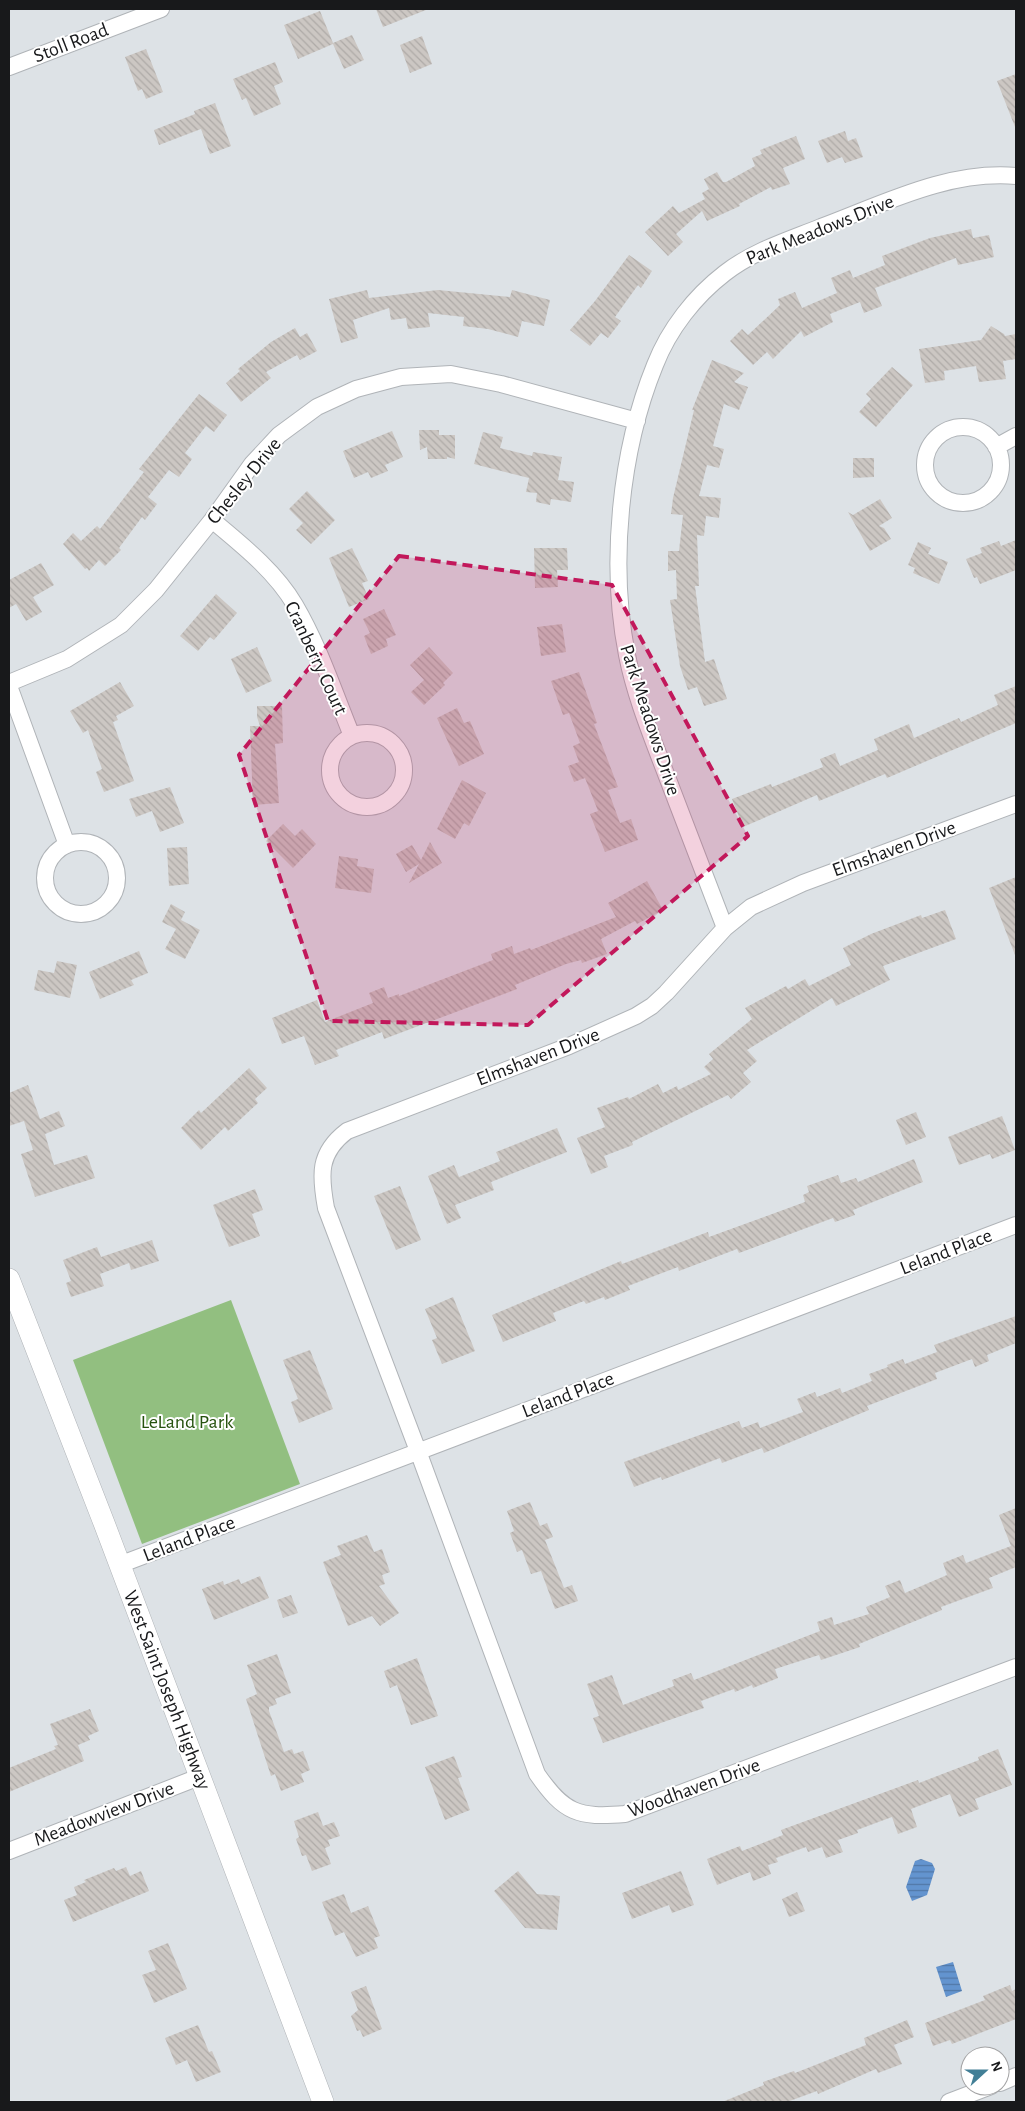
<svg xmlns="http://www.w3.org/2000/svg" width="1025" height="2111" font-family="'Alegreya Sans',sans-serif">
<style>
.green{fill:#92bf80}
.water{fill:url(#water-rules)}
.building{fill:url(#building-back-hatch)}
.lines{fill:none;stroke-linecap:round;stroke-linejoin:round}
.minor-casing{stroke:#b0b4b8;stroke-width:18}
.tertiary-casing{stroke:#b0b4b8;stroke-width:22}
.minor{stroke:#fff;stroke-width:16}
.tertiary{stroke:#fff;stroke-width:21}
.marked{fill:#c2185b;fill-opacity:0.2;stroke:#c2185b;stroke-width:4;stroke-dasharray:10 6;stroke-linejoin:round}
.labels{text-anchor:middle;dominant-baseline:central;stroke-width:4;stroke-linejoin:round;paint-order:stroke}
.street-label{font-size:20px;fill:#18191b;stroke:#fff}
.park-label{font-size:20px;fill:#26520e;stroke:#fff}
</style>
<defs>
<pattern id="water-rules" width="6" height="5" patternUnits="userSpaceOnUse" patternTransform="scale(1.25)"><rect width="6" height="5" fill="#6394cf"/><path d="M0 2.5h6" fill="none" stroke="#5178a7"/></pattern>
<pattern id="building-back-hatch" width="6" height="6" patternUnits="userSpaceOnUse" patternTransform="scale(1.25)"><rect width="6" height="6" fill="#ccc7c3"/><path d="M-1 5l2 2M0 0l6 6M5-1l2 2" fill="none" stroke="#aeaaa7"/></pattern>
</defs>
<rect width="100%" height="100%" fill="#dde2e6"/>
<path class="green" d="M231,1300L300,1484L142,1544L73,1360Z"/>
<path class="water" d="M921,1859L932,1863L935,1869L927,1895L912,1901L906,1887L915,1861Z
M953,1962L962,1991L946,1997L936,1967Z"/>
<path class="building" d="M376,9H426V10L383,27Z
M320,11L333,43L352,35L364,60L344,69L333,44L298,59L284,25Z
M422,36L432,64L410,73L400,45Z
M146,49L163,92L146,99L142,89L138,91L125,57Z
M275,62L283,82L274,86L281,104L254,116L246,98L242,100L233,79Z
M1016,74V127H1015L997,81Z
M215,103L231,146L210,154L201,129L159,145L154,130L195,114L194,111Z
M845,131L848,141L856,138L863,157L845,163L842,157L827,163L818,141Z
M796,136L805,159L783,168L790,184L772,190L771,187L739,204L740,206L707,221L702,211L676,234L683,242L668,256L645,232L673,206L679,213L705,199L702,193L709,189L704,179L717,172L723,182H726L755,166L752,158L762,154L760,150Z
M971,229L973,238L989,235L994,257L958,265L956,258L875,288L882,306L864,313L860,302L830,314L833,322L804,337L801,331L773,359L767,352L753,365L730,341L742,329L748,335L780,305L778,299L795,292L802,308L837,293L831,278L850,270L853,278L885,265L882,256L930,238Z
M629,255L652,271L641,288L638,285L615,317L621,321L608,338L601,333L590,346L570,330L595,301Z
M367,290L369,298L438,290L510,297L512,290L550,300L544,326L522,321L518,337L488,329L463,326L464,317L428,313L430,327L408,329L406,318L391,320L389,308L353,320L358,338L341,343L329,299Z
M991,326L1004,334L1005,336L1016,334V359L1003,361L1006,379L979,382L976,366L944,371L945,380L925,383L919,349L981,340Z
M295,328L300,337L307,333L317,351L300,360L297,355L266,372L271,378L241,402L226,383L240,371L238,369L271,342Z
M712,360L744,373L734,382L748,387L739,410L724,404L713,446L724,449L719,468L707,465L699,496L721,498L719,518L706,516L704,536L697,535L699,586H695L705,662L714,659L727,699L704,706L697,687L688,690L680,666L670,600L677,599L676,570L668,571V551H679L683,515L671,514L673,498L694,410H692Z
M892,367L913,385L876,427L859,412L871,399L866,394Z
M199,394L227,415L214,432L206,426L185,453L192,459L179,477L169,470L148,497L157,504L145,520L142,517L119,548L121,550L105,566L99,560L89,571L87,568L85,569L63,544L73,533L81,541L97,526L100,529L144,472L139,469Z
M419,430H439V435H455V459L447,457V459H428L427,447L420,450Z
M392,431L403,457L385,465L388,471L371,478L368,472L354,478L343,451Z
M483,432L503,437L500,448L532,456L533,452L562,457L558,480L574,482L571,502L551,499L550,505L536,502L537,493L526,492L529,478L474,464Z
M853,458H874V477L853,478Z
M307,491L335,520L311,544L296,530L303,523L289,509Z
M880,499L892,518L879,526L884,528L891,539L870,551L848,512L853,515Z
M1016,540V570L980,584L977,577L974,578L966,559L982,553L980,548L999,541L1001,546Z
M918,542L931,548L928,554L948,562L939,584L913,573L915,568L908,565Z
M352,548L368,581L362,583L369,599L349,607L329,558Z
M534,548H567L568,570H557L558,587L535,588Z
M41,563L54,585L33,597L42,612L26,621L16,604L9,608V580Z
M216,594L237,613L214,640L210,637L198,651L180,636Z
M384,609L396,635L386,639L388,646L371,654L364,636L370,633L363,619Z
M562,624L566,652L541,656L537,627Z
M257,647L272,681L246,693L231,659Z
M429,647L453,673L443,683L445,685L424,705L411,692L424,680L410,665Z
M579,672L597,723L594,724L618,787L608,790L620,823L631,819L638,840L605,852L590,814L598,811L585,778L574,782L568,766L579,762L573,746L580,743L569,713L563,715L551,681Z
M120,682L134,706L116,716L118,720L113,722L134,781L104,792L96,772L102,769L88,730L83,733L70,711Z
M1016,686V723L887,778L885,774L819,801L817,795L743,827L732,799L771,784L772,787L823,767L820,759L835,753L840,766L878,750L874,739L909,724L914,738L959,718L961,722L998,705L994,695Z
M257,706H282L283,743L275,744L279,803L253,805L250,726H260L257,717Z
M457,708L464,723L470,721L484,754L459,766L437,718Z
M462,780L486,793L469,826L464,823L455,839L437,829Z
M170,787L184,823L160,832L152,811L136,817L129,799Z
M283,824L295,836L302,829L316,844L293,868L266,841Z
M430,842L442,863L409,883L419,864L406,872L396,854L412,845L421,860Z
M187,847L189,884L169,886L167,848Z
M339,856L358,859L357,866L374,869L371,893L335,888Z
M1016,877V955H1015L989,888Z
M647,881L663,910L637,924L635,921L601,939L607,954L582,963L581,960L566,964L515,985L517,989L384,1039L382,1032L336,1050L339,1056L315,1065L304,1036L282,1044L272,1018L317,1000L325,1022L373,1003L369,993L384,987L388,998L399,994V996L493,960L491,954L512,946L514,954L530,948L531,950L616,917L608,903Z
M171,904L185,912L181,920L200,930L185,959L165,949L176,929L162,922Z
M945,910L956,939L883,966L890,980L836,1006L832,998L747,1050L757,1061L743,1073L751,1082L731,1099L728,1095L632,1142L633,1145L604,1156L608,1167L591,1174L577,1138L605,1127L597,1108L628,1097L629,1099L658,1084L663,1093L677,1086L678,1090L711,1074L704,1067L713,1059L709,1054L752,1019L745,1008L786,986L788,989L805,979L809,986L851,965L843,948L871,934L921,915L922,918Z
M139,951L148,973L131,980L134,985L100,999L89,972Z
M57,961L77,965L70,998L34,990L38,970L54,973Z
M249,1068L267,1088L255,1099L258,1103L228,1131L225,1127L201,1150L181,1128L199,1110L201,1113Z
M28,1085L40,1119L59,1111L65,1126L45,1134L54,1165L87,1155L95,1178L35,1197L21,1154L33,1150L24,1121L9,1126V1093Z
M916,1112L926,1137L906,1145L896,1120Z
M1002,1116L1015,1150L992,1159L990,1154L959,1165L948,1137Z
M557,1128L567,1152L491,1182L494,1190L455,1205L461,1218L447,1224L428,1176L454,1165L459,1177L500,1161L496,1152Z
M914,1159L923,1182L853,1210L855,1215L835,1222L833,1218L739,1253L737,1249L679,1271L678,1267L628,1286L630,1290L605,1300L604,1297L586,1304L584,1301L553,1313L556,1321L503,1342L492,1315L621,1261L622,1264L708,1232L709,1237L805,1202L803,1195L809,1192L807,1186L838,1175L841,1183L856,1178L858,1182Z
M400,1186L421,1240L396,1250L374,1196Z
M255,1189L263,1210L252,1214L260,1236L229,1247L213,1205Z
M152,1240L159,1261L131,1270L129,1263L100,1274L104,1286L71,1297L66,1283L71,1281L63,1260L97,1247L101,1257Z
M453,1297L475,1351L442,1364L432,1340L437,1338L425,1309Z
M1016,1316V1343L987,1355L989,1361L975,1367L972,1359L935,1373L937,1379L867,1406L869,1410L764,1453L762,1448L722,1463L720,1458L662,1480L661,1477L634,1487L624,1462L739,1421L742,1428L758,1422L760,1428L803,1412L797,1399L815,1392L817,1397L840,1388L842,1393L872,1381L869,1374L888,1367L887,1365L903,1359L905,1364L937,1352L934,1345Z
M310,1350L333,1409L299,1423L291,1402L298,1399L283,1360Z
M530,1502L540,1526L547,1523L553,1537L545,1540L564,1588L572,1585L578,1601L555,1609L541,1571L531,1574L522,1550L517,1552L510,1533L514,1531L507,1511Z
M1016,1508V1567L989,1578L993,1588L941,1607L942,1610L859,1644L860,1647L821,1660L819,1655L775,1669L778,1678L753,1688L752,1685L735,1692L734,1689L701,1701L704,1708L603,1743L593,1718L599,1716L587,1684L612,1675L623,1705L674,1686L672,1680L691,1673L694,1680L820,1631L817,1622L832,1617L834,1625L869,1614L866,1607L890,1597L885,1586L900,1580L905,1593L947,1575L943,1563L963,1555L966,1563L1011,1546L999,1515Z
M367,1535L374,1552L382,1549L390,1572L382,1575L385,1584L379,1586L399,1613L380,1626L372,1616L348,1626L323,1562L341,1555L337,1546Z
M260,1576L269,1598L214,1620L202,1589L223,1581L224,1585L239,1579L241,1584Z
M291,1595L298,1613L283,1618L277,1600Z
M277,1654L291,1693L275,1699L277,1704L269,1707V1711L284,1752L292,1749L294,1754L303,1751L310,1770L301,1774L304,1782L281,1791L275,1774L271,1776L246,1699L257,1694L247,1665Z
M417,1658L438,1716L411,1725L397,1685L390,1688L384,1671Z
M90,1709L99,1731L88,1736L90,1740L78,1745L84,1761L9,1792V1768L56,1749L54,1746L58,1745L50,1724Z
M998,1749L1012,1785L975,1799L979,1809L959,1817L950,1794L911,1809L917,1827L898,1834L892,1817L857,1830L858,1833L838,1840L843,1852L826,1858L822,1847L808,1852L806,1847L776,1858L778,1862L768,1865L771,1874L753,1881L750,1872L717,1885L707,1859L740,1846L742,1851L783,1835L781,1830L918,1780L919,1783L979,1760L978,1757Z
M454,1756L462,1777L458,1778L470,1810L445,1820L425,1767Z
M318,1812L323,1826L334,1822L340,1836L328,1840L330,1846L325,1848L331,1864L312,1871L306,1855L302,1856L296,1839L299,1837L294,1821Z
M126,1867L130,1876L141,1871L149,1891L73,1922L64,1900L77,1895L74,1887L86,1882L84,1880L114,1868L116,1871Z
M518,1871L537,1894L560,1896L557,1930L525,1928L494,1891Z
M681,1871L694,1905L672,1913L669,1905L632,1919L622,1893Z
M797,1892L805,1911L789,1917L782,1899Z
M344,1894L351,1913L368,1906L380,1936L374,1938L378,1948L356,1957L344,1932L335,1936L322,1902Z
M168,1943L187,1989L154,2003L142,1975L156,1970L148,1951Z
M1010,1985L1012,1991L1016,1989V2019L952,2044L950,2040L933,2046L925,2023L985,2000L983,1996Z
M366,1986L382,2029L363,2037L360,2030L357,2031L351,2016L358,2010L351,1992Z
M907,2020L914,2037L894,2045L902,2064L878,2073L876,2069L818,2094L817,2091L787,2102H722L764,2085L763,2082L794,2071L795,2073L866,2045L864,2038Z
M198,2025L209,2052L212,2051L221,2072L196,2082L187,2060L176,2065L165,2038Z"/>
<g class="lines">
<g class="minor-casing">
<path id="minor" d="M9,67L161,9
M925 465a38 38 0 1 1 76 0a38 38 0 1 1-76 0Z
M996,447L1016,436
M212,520C242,545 275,571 295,605C319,646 334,692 352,736
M9,683L67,659L121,625L156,590L212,520L252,464L279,435L317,407L356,389L401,377L451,374L501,384L637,421
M9,686L67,845
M330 770a37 37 0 1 1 74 0a37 37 0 1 1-74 0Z
M1016,804L803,883L751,907L725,928L666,993L652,1006L636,1016L569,1046L347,1131C318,1153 320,1175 326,1208L418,1451L537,1774C564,1813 578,1818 625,1814L1016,1667
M45 878a36 36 0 1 1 72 0a36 36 0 1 1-72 0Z
M725,928C704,872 682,817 661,761C648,727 634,691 627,655C609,564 620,451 655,365C669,329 695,296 725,273C753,251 789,240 821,227C883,204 948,170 1016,176
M119,1565L1016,1225
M9,1851L199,1777
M1000,2083L1016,2076
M949,2102L991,2086"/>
</g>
<g class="tertiary-casing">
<path id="tertiary" d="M9,1279L104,1523L323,2102"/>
</g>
<use href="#minor" class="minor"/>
<use href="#tertiary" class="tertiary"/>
</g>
<path class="marked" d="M399,556L612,585L748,836L528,1025L328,1021L239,755Z"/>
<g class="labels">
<g class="street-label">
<text transform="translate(71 43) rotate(-21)">Stoll Road</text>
<text transform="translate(820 230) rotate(-22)">Park Meadows Drive</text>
<text transform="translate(244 481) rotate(-51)">Chesley Drive</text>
<text transform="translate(316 658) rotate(65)">Cranberry Court</text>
<text transform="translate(650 720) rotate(72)">Park Meadows Drive</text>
<text transform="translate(894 849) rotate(-20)">Elmshaven Drive</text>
<text transform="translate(538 1057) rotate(-21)">Elmshaven Drive</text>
<text transform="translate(946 1252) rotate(-21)">Leland Place</text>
<text transform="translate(568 1395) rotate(-21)">Leland Place</text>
<text transform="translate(189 1539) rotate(-21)">Leland Place</text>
<text transform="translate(167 1690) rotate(69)">West Saint Joseph Highway</text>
<text transform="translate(694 1788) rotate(-20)">Woodhaven Drive</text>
<text transform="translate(104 1814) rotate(-21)">Meadowview Drive</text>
</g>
<g class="park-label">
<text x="187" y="1422">LeLand Park</text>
</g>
</g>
<rect width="1025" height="2111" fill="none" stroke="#18191b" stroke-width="20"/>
<g transform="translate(985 2071) rotate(69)"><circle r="24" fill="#ffffff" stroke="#a3a3a4"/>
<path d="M0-4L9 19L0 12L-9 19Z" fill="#427f96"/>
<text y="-8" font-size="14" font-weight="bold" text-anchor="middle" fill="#18191b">N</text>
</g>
</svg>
